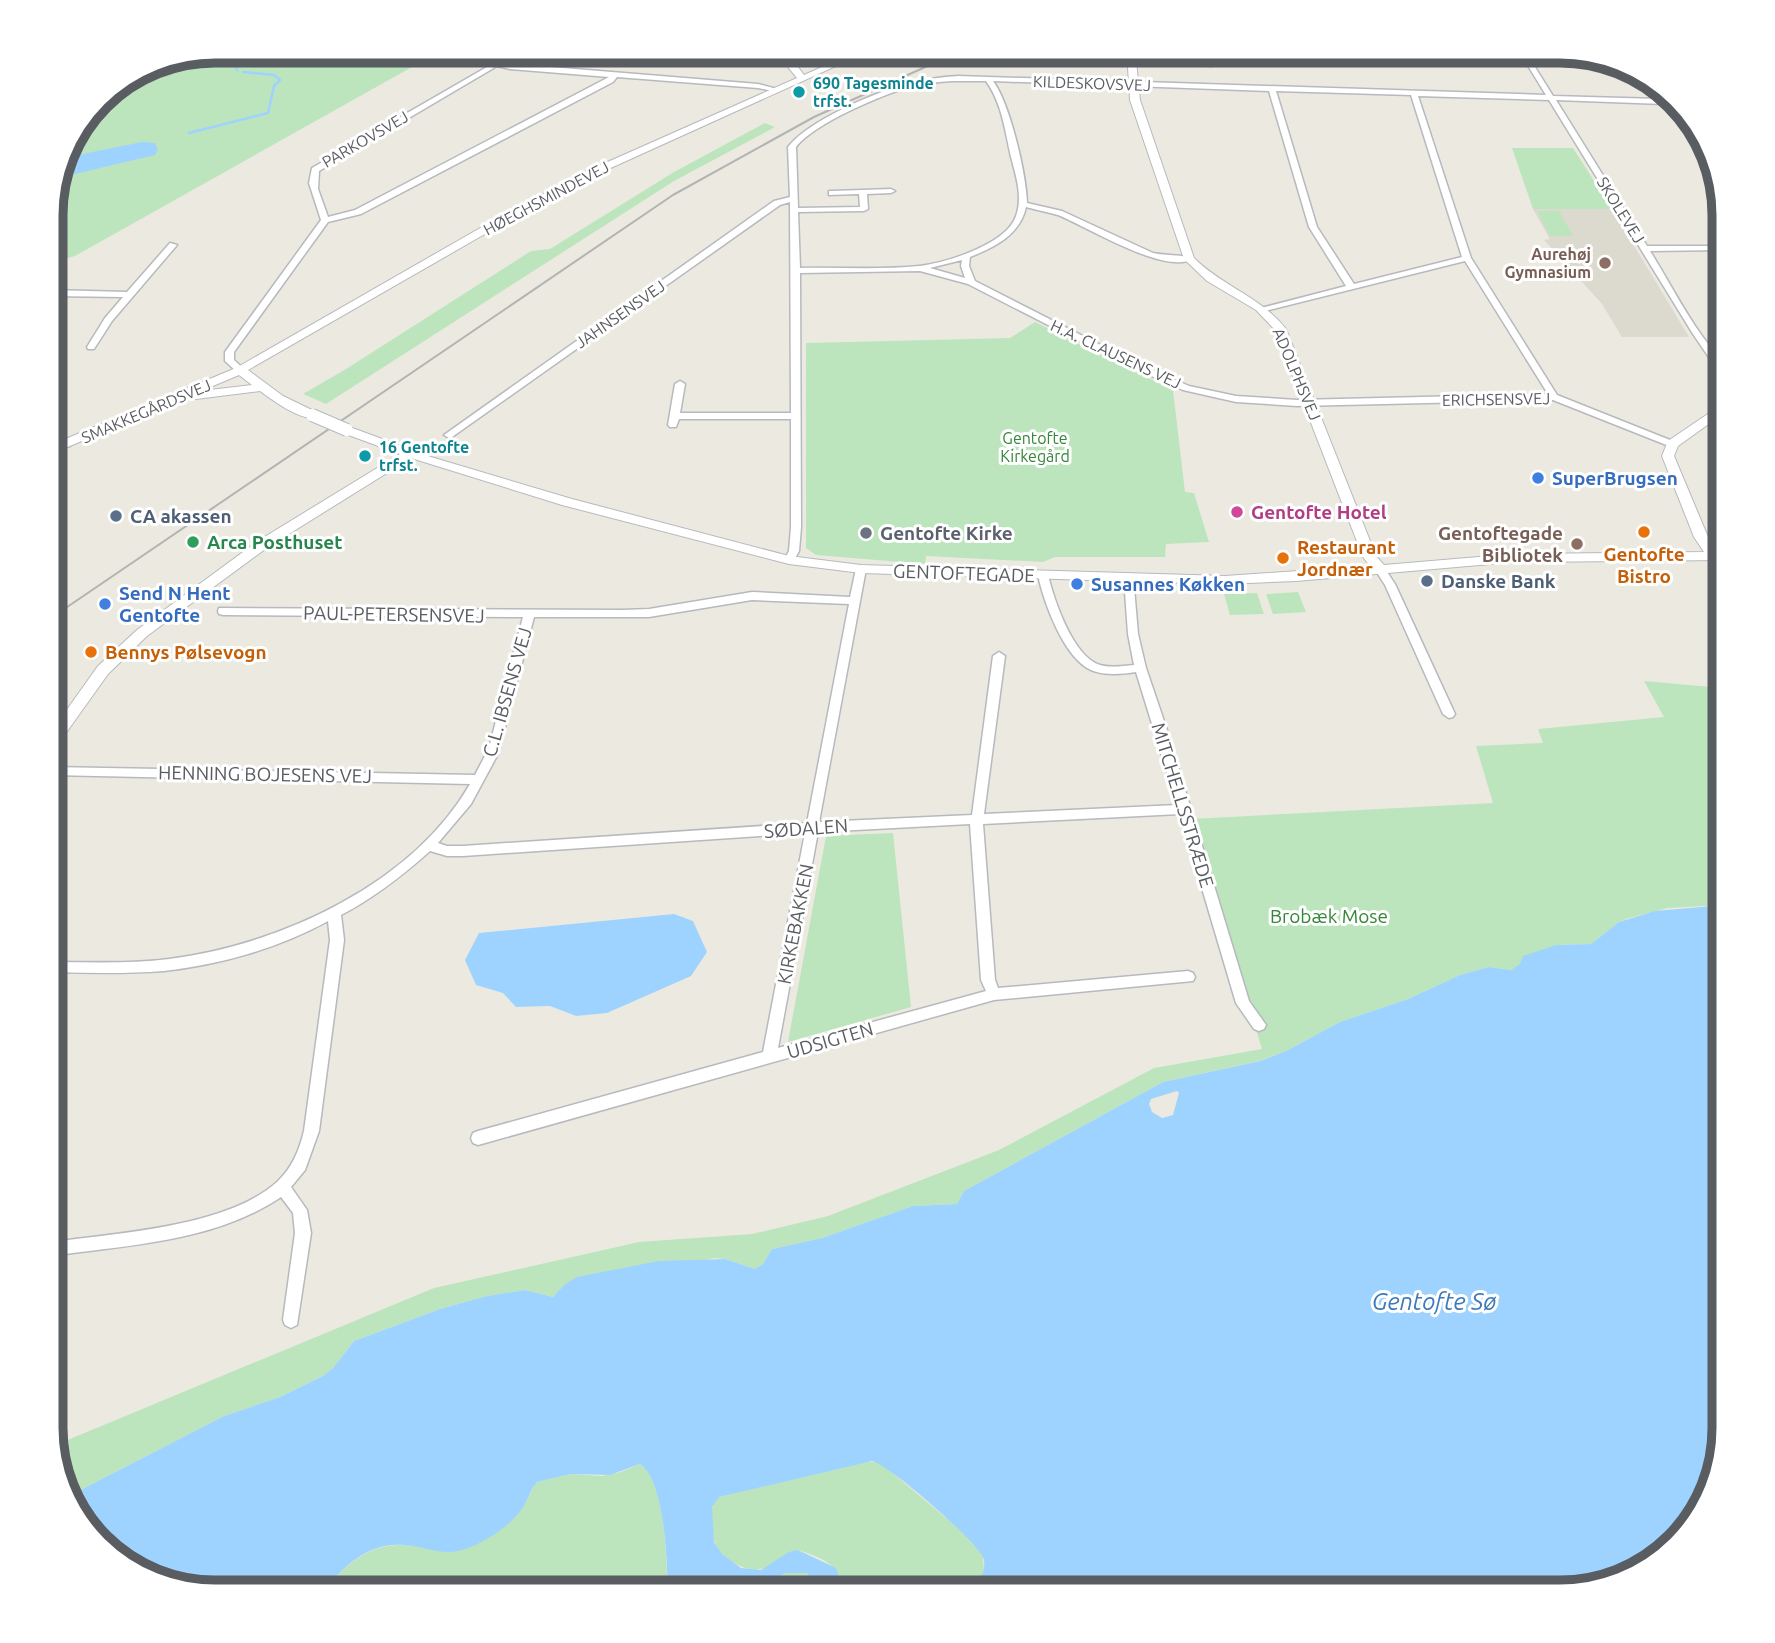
<svg xmlns="http://www.w3.org/2000/svg" width="1775" height="1643" font-family="Ubuntu,sans-serif">
<style>
.education{fill:#dcd9cf}
.green{fill:#bce5bd}
.water{fill:#9ed3ff;fill-rule:evenodd}
.lines{fill:none;stroke-linecap:round;stroke-linejoin:round}
.stream{stroke:#9ed3ff;stroke-width:2.5}
.minor-casing{stroke:#b6b9be;stroke-width:3}
.tertiary-casing{stroke:#b6b9be;stroke-width:2}
.minor{fill:#fff;fill-rule:evenodd}
.tertiary{fill:#fff;fill-rule:evenodd}
.tram{stroke:#b2b3b3;stroke-width:2}
.tertiary-bridge-casing{stroke:#b6b9be;stroke-width:14;stroke-linecap:butt}
.tertiary-bridge{stroke:#fff;stroke-width:12}
.culture-dot{fill:#0f9aa8;stroke:#fff;stroke-width:2.5}
.education-dot{fill:#8d6e63;stroke:#fff;stroke-width:2.5}
.shop-dot{fill:#3f7fe0;stroke:#fff;stroke-width:2.5}
.hotel-dot{fill:#d1479c;stroke:#fff;stroke-width:2.5}
.service-dot{fill:#5c6f8a;stroke:#fff;stroke-width:2.5}
.food-dot{fill:#e8710a;stroke:#fff;stroke-width:2.5}
.worship-dot{fill:#6b7280;stroke:#fff;stroke-width:2.5}
.leisure-dot{fill:#2e9e5b;stroke:#fff;stroke-width:2.5}
.labels{text-anchor:middle;dominant-baseline:central;stroke-width:6;stroke-linejoin:round;paint-order:stroke}
.far-culture-label{font-size:16px;font-weight:bold;fill:#0d838f;stroke:#fff;text-anchor:start}
.far-street-label{font-size:16px;fill:#595d62;stroke:#fff}
.far-education-label{font-size:16px;font-weight:bold;fill:#785e54;stroke:#fff;text-anchor:end}
.far-park-label{font-size:16px;fill:#348639;stroke:#fff}
.shop-label{font-size:19px;font-weight:bold;fill:#366cbe;stroke:#fff;text-anchor:start}
.hotel-label{font-size:19px;font-weight:bold;fill:#b23c85;stroke:#fff;text-anchor:start}
.service-label{font-size:19px;font-weight:bold;fill:#4e5e75;stroke:#fff;text-anchor:start}
.worship-label{font-size:19px;font-weight:bold;fill:#5b616d;stroke:#fff;text-anchor:start}
.education-label{font-size:19px;font-weight:bold;fill:#785e54;stroke:#fff;text-anchor:end}
.leisure-label{font-size:19px;font-weight:bold;fill:#27864d;stroke:#fff;text-anchor:start}
.food-label{font-size:19px;font-weight:bold;fill:#c56008;stroke:#fff;text-anchor:start}
.street-label{font-size:19px;fill:#595d62;stroke:#fff}
.park-label{font-size:19px;fill:#348639;stroke:#fff}
.near-water-label{font-size:24px;font-style:italic;fill:#3e79ba;stroke:#fff}
.rim{fill:none;stroke:#595d62;stroke-width:9}
</style>
<rect width="100%" height="100%" fill="#eceae0"/>
<path class="education" d="M1533,209H1612L1689,337H1622L1602,304L1544,240L1550,239Z"/>
<path class="green" d="M215,51H405L412,67L75,256L51,263V204L67,143L106,92L152,63Z
M1143,51H1184L1185,54L1234,55L1212,68L1144,61Z
M1462,51H1509L1516,62H1468Z
M765,123L775,127L674,181L326,404L303,394L346,369L531,251L550,249L674,172Z
M1512,148H1573L1612,209H1533Z
M1537,211H1559L1573,236H1550Z
M1035,322L1173,390L1185,492L1194,493L1209,542L1166,544L1165,557H1055L1043,562L926,556L925,564L816,555L806,548V343L1010,338Z
M1298,592L1306,612L1273,614L1266,594Z
M1257,593L1264,614L1230,615L1224,594Z
M1644,681L1711,687L1724,716V905L1668,908L1629,918L1619,922L1591,944L1556,945L1511,970L1489,967L1460,975L1408,999L1340,1022L1286,1051L1259,1061L1163,1082L964,1191L957,1204L913,1206L822,1238L772,1249L763,1264L755,1269L725,1259L715,1258L564,1285L553,1297L525,1290L487,1296L440,1309L354,1341L333,1368L323,1376L280,1397L224,1416L67,1497L63,1491L53,1446L434,1288L639,1242L752,1234L828,1216L999,1150L1154,1068L1262,1049L1190,819L1493,803L1476,746L1543,743L1538,729L1664,717Z
M893,833L911,1007L788,1042L826,836Z
M865,1462H877L883,1465L959,1529L983,1555L984,1574L979,1581L961,1592H845C837,1563 826,1560 799,1550C787,1555 764,1571 754,1570C743,1569 728,1561 721,1553C711,1542 705,1506 719,1497Z
M640,1464C666,1481 666,1562 668,1592H324C343,1566 369,1543 404,1545C431,1546 445,1556 473,1545C495,1537 518,1517 529,1496C532,1491 533,1487 537,1482L571,1474L602,1476L621,1472Z
M786,1573H806L819,1585L822,1592H733L748,1591Z"/>
<path class="water" d="M142,142L155,143L158,150L155,155L58,178L63,158Z
M1724,905V1428L1712,1491L1676,1545L1623,1580L1561,1592H961C975,1583 986,1579 984,1560C982,1545 888,1464 872,1461L719,1497L712,1507L714,1542L722,1554L741,1568L761,1570L789,1552L798,1550L836,1568L845,1592H822L819,1585L806,1573H786L748,1591L668,1592C667,1563 665,1480 640,1464L610,1475L571,1474L537,1482C530,1490 528,1501 521,1510C508,1528 480,1546 458,1551C440,1555 422,1546 404,1545C369,1542 343,1566 324,1592H215L152,1580L98,1544L67,1497L224,1416L280,1397L323,1376L333,1368L354,1341L440,1309L487,1296L525,1290L553,1297L564,1285L577,1277L659,1261L725,1259L755,1269L763,1264L772,1249L822,1238L913,1206L957,1204L964,1191L1163,1082L1260,1061L1286,1051L1340,1022L1408,999L1460,975L1489,967L1511,970L1520,964L1523,956L1556,945L1591,944L1619,922L1655,911ZM1177,1091L1179,1093L1173,1115L1162,1118L1152,1112L1149,1104L1151,1099Z
M674,914L693,921L707,952L691,976L607,1013L576,1016L550,1006L516,1007L503,993L476,985L465,960L479,933Z"/>
<g class="lines">
<path class="stream" d="M174,59L194,61L248,57L247,62L236,67L237,70
M189,133L268,113L274,86L280,80L274,75L243,72"/>
<g class="minor-casing">
<path id="minor" d="M509,51H516L510,58L502,63L758,84L781,90L777,92L758,88L617,77L613,82L361,214L328,222L234,352V360L245,370L243,372H237L225,361V352L321,220L309,183L312,168L506,56ZM497,66L510,69L609,77L355,210L328,217L318,189L319,171Z
M1089,51H1132L1135,53L1132,55L1096,53L1082,59L1079,57Z
M1519,51H1525L1553,96L1659,99L1639,75V72L1650,80L1667,99L1677,100L1680,104H1671L1712,152V157H1709L1663,104L1556,100L1647,246H1724V250L1650,251C1671,284 1696,336 1724,361V369L1708,356L1693,334L1549,100L1418,96L1471,258L1557,395L1675,442V446H1669L1553,400L1297,406L1236,402L1183,390L1122,363L968,284L920,271L800,273L801,527L799,551L793,562H785L784,560L789,551L791,527V419H679L676,427H670L668,425L675,384L680,381L685,384L680,413H791L790,202L780,205L452,437L449,438L444,435L774,201L790,197L788,147C809,120 876,92 909,83C925,79 942,77 958,76L1546,95ZM952,81H986C1002,103 1005,131 1011,157C1016,176 1023,197 1016,216C1007,244 946,263 919,266C880,270 839,267 800,268L798,212L864,211L868,209L867,194L891,193L895,191L891,189L832,191H829V195L859,194L860,207L798,208L796,147C815,123 883,94 913,86C926,83 939,82 952,81ZM993,81L1269,91L1309,227L1346,286L1261,308V312L1465,261L1548,394L1297,400L1236,396L1189,386L1128,359L975,281L969,266L970,257C995,247 1020,235 1026,207C1036,210 1048,212 1058,215C1088,227 1164,275 1193,259C1183,254 1166,256 1153,253L1062,211L1027,203C1026,173 1010,104 993,81ZM1276,91L1411,95L1462,257L1354,284L1317,227ZM962,260L961,266L965,278L930,268Z
M170,243L177,245L112,321L94,349H88L87,347L105,318L123,297L51,296V290L127,292Z
M51,427L70,442V446H64L51,435Z
M1714,554C1723,556 1724,564 1724,572L1720,571L1709,557Z
M1379,565L1383,566L1395,584L1455,714L1453,717L1449,718L1443,714L1385,585L1374,568Z
M861,566L866,569L819,822L972,815L993,656L999,652L1005,656L984,814L1177,805L1136,672C1122,674 1105,676 1091,670C1064,658 1044,603 1038,575L1043,572L1048,575C1054,600 1073,657 1100,665C1110,668 1123,666 1134,665L1128,634L1124,578L1129,575L1133,576L1138,634L1146,668L1166,727L1249,1001L1266,1025L1264,1029L1259,1031L1254,1029L1236,1003L1180,814L983,824L995,980L998,988L1188,971L1193,973L1195,977L1193,981L994,1000L478,1145L473,1143L471,1138L473,1133L478,1131L763,1052L805,833L463,856H447L430,851C402,876 374,898 341,915L344,940L319,1131L305,1170L291,1187L307,1210L311,1233L297,1325L291,1328L285,1325L283,1320L295,1233L293,1213L281,1197C214,1242 128,1245 51,1256V1242C116,1233 227,1227 277,1182C292,1168 299,1151 304,1131L330,940L328,921C279,948 220,965 164,971C127,974 89,973 51,972V962C90,962 130,964 169,959C279,945 412,885 470,784L51,775V767L475,775L489,748L523,617L223,615L219,614L218,611L219,608L623,610L649,609L752,592L850,597L856,569ZM752,600L849,604L807,823L463,846H447L438,843L471,804L498,754L534,617H649ZM970,824L981,980L986,991L778,1048L818,832Z"/>
</g>
<g class="tertiary-casing">
<path id="tertiary" d="M789,51H797L798,67L804,75L858,51H869L593,176L497,227L248,370L283,396L316,412V418C299,420 274,401 260,391L196,399L190,395L51,454V445L236,368L489,223L585,172L797,78L788,67ZM239,375L252,385L201,391Z
M1127,51H1135L1140,100L1194,258C1222,286 1261,297 1286,329L1376,556L1384,565L1514,554L1704,552L1694,537L1662,456L1668,441L1724,403V413L1678,446L1674,456L1708,537L1717,552H1724V560L1514,562L1296,581L1225,584L861,573L789,564L562,505L411,458L268,547L147,636L108,674L56,747L51,748V732L98,666L137,630L258,541L400,454L343,433L341,430L347,426L431,457L572,499L789,556L861,565L1225,576L1370,566L1363,557L1275,330L1256,310L1207,281L1184,259L1130,100Z"/>
</g>
<use href="#minor" class="minor"/>
<use href="#tertiary" class="tertiary"/>
<path class="tram" d="M51,618L673,195L814,117L961,51"/>
<g class="tertiary-bridge-casing">
<path id="tertiary-bridge" d="M312,415L347,430"/>
</g>
<use href="#tertiary-bridge" class="tertiary-bridge"/>
</g>
<g class="culture-dot">
<circle cx="799" cy="92" r="7"/>
<circle cx="365" cy="456" r="7"/>
</g>
<g class="education-dot">
<circle cx="1605" cy="263" r="7"/>
<circle cx="1577" cy="544" r="7"/>
</g>
<g class="shop-dot">
<circle cx="1538" cy="478" r="7"/>
<circle cx="1077" cy="584" r="7"/>
<circle cx="105" cy="604" r="7"/>
</g>
<circle class="hotel-dot" cx="1237" cy="512" r="7"/>
<g class="service-dot">
<circle cx="116" cy="516" r="7"/>
<circle cx="1427" cy="581" r="7"/>
</g>
<g class="food-dot">
<circle cx="1644" cy="532" r="7"/>
<circle cx="1283" cy="558" r="7"/>
<circle cx="91" cy="652" r="7"/>
</g>
<circle class="worship-dot" cx="866" cy="533" r="7"/>
<circle class="leisure-dot" cx="193" cy="542" r="7"/>
<g class="labels">
<g class="far-culture-label">
<text x="813" y="83">690 Tagesminde<tspan x="813" dy="18">trfst.</tspan></text>
<text x="379" y="447">16 Gentofte<tspan x="379" dy="18">trfst.</tspan></text>
</g>
<g class="far-street-label">
<text transform="translate(1092 83) rotate(2)">KILDESKOVSVEJ</text>
<text transform="translate(365 139) rotate(-30)">PARKOVSVEJ</text>
<text transform="translate(546 198) rotate(-28)">HØEGHSMINDEVEJ</text>
<text transform="translate(1621 210) rotate(58)">SKOLEVEJ</text>
<text transform="translate(620 314) rotate(-35)">JAHNSENSVEJ</text>
<text transform="translate(1116 354) rotate(25)">H.A. CLAUSENS VEJ</text>
<text transform="translate(1297 374) rotate(67)">ADOLPHSVEJ</text>
<text transform="translate(1496 399) rotate(-1)">ERICHSENSVEJ</text>
<text transform="translate(146 411) rotate(-23)">SMAKKEGÅRDSVEJ</text>
</g>
<g class="far-education-label">
<text x="1591" y="254">Aurehøj<tspan x="1591" dy="18">Gymnasium</tspan></text>
</g>
<g class="far-park-label">
<text x="1035" y="438">Gentofte<tspan x="1035" dy="18">Kirkegård</tspan></text>
</g>
<g class="shop-label">
<text x="1552" y="478">SuperBrugsen</text>
<text x="1091" y="584">Susannes Køkken</text>
<text x="119" y="593">Send N Hent<tspan x="119" dy="22">Gentofte</tspan></text>
</g>
<g class="hotel-label">
<text x="1251" y="512">Gentofte Hotel</text>
</g>
<g class="service-label">
<text x="130" y="516">CA akassen</text>
<text x="1441" y="581">Danske Bank</text>
</g>
<g class="worship-label">
<text x="880" y="533">Gentofte Kirke</text>
</g>
<g class="education-label">
<text x="1563" y="533">Gentoftegade<tspan x="1563" dy="22">Bibliotek</tspan></text>
</g>
<g class="leisure-label">
<text x="207" y="542">Arca Posthuset</text>
</g>
<g class="food-label">
<text x="1297" y="547">Restaurant<tspan x="1297" dy="22">Jordnær</tspan></text>
<text x="1644" y="554" text-anchor="middle">Gentofte<tspan x="1644" dy="22">Bistro</tspan></text>
<text x="105" y="652">Bennys Pølsevogn</text>
</g>
<g class="street-label">
<text transform="translate(964 573) rotate(2)">GENTOFTEGADE</text>
<text transform="translate(394 614) rotate(1)">PAUL-PETERSENSVEJ</text>
<text transform="translate(507 692) rotate(-74)">C.L. IBSENS VEJ</text>
<text transform="translate(265 774) rotate(1)">HENNING BOJESENS VEJ</text>
<text transform="translate(1183 805) rotate(73)">MITCHELLSSTRÆDE</text>
<text transform="translate(806 828) rotate(-4)">SØDALEN</text>
<text transform="translate(795 924) rotate(-79)">KIRKEBAKKEN</text>
<text transform="translate(830 1040) rotate(-16)">UDSIGTEN</text>
</g>
<g class="park-label">
<text x="1329" y="916">Brobæk Mose</text>
</g>
<g class="near-water-label">
<text x="1434" y="1301">Gentofte Sø</text>
</g>
</g>
<path d="M0 0H1775V1643H0ZM215 63H1560A152 152 0 0 1 1712 215V1428A152 152 0 0 1 1560 1580H215A152 152 0 0 1 63 1428V215A152 152 0 0 1 215 63Z" fill="#fff" fill-rule="evenodd"/>
<path class="rim" d="M215 63H1560A152 152 0 0 1 1712 215V1428A152 152 0 0 1 1560 1580H215A152 152 0 0 1 63 1428V215A152 152 0 0 1 215 63Z"/>
</svg>
